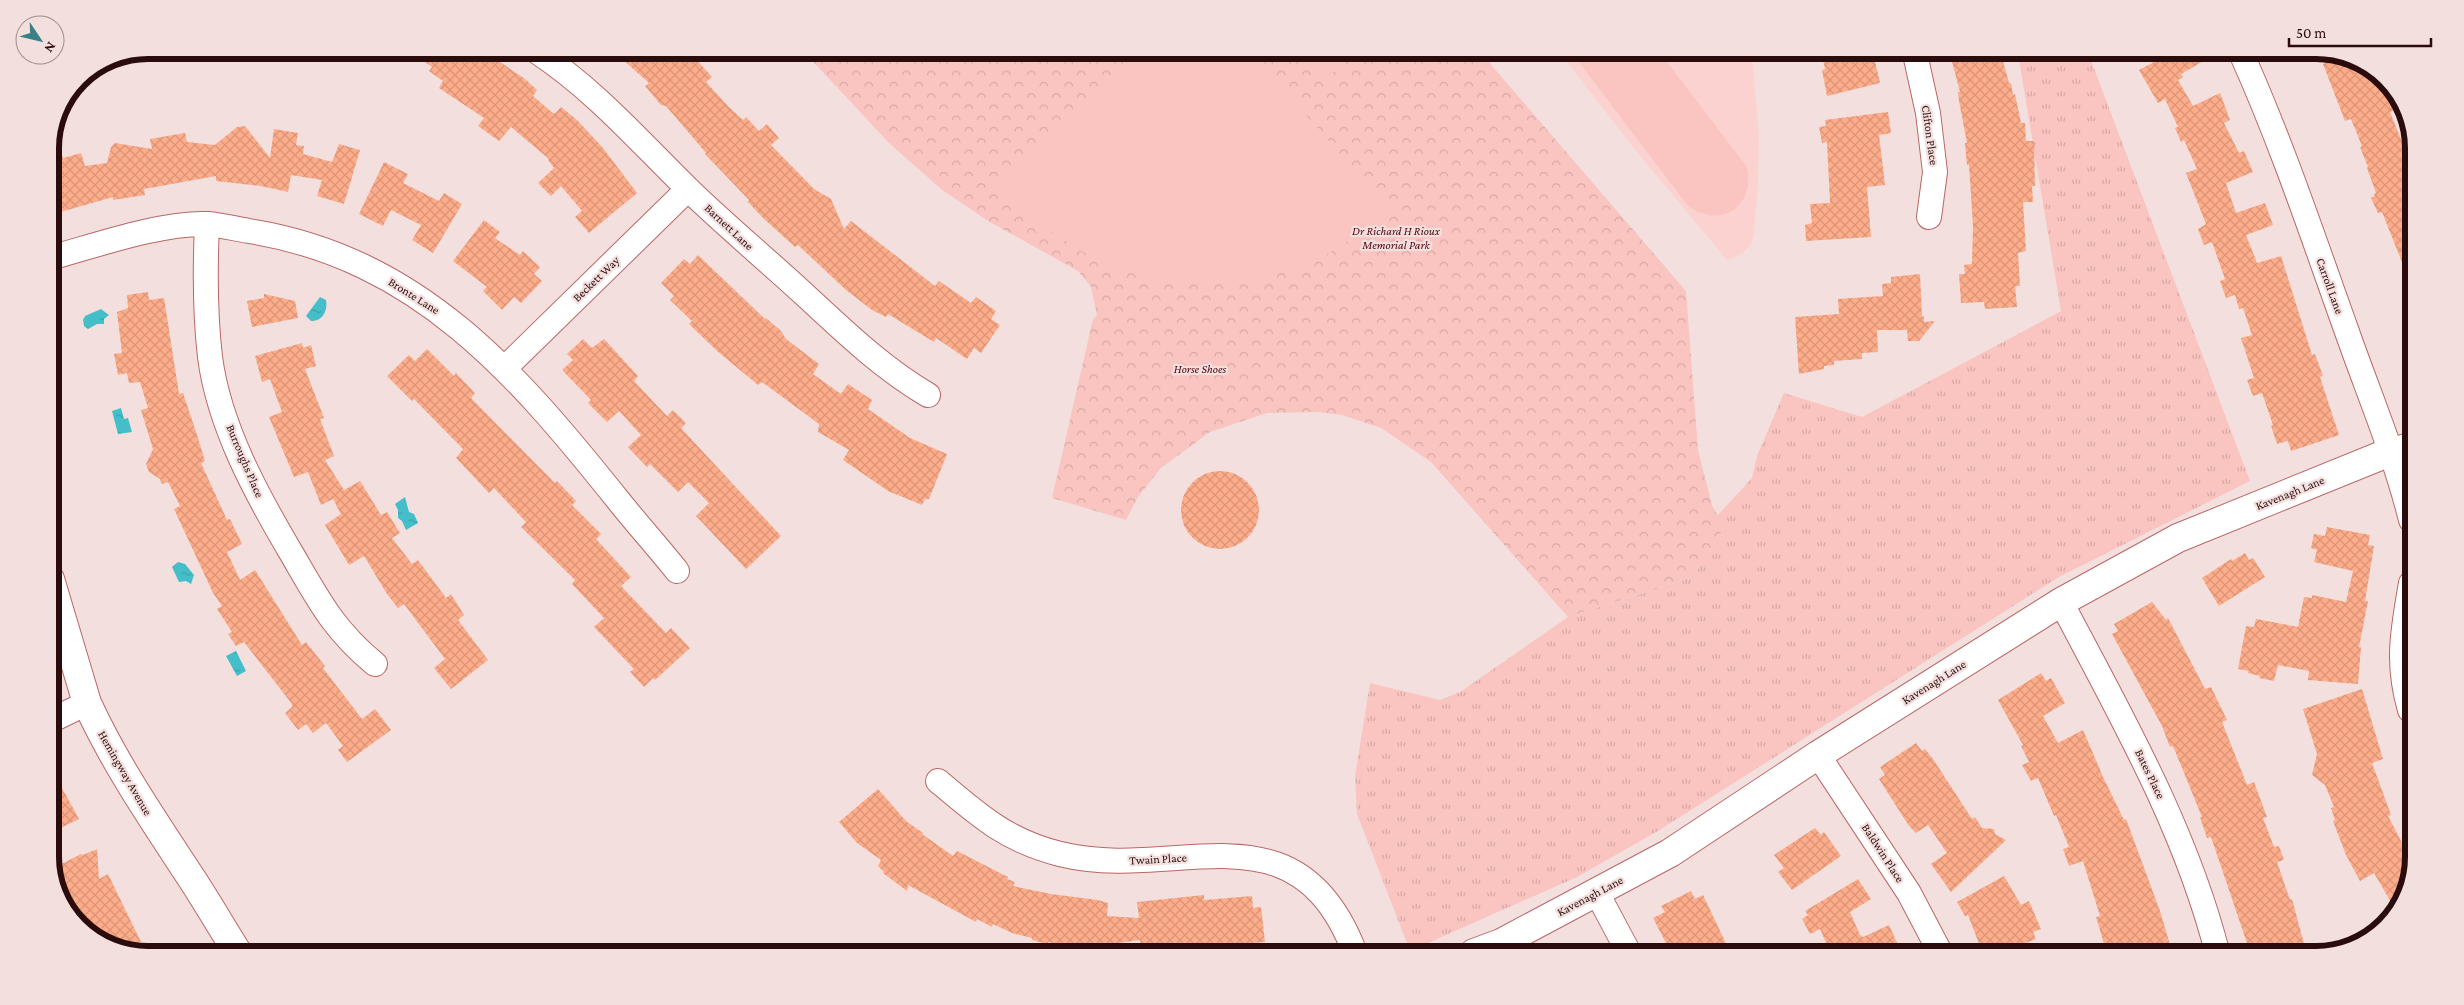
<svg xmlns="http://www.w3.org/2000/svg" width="2464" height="1005" font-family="'Crimson Pro',serif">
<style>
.built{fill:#fbd2cf}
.grass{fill:url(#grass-tufts)}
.forest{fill:url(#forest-crowns)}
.pitch{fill:#fac5c1}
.water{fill:url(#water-ripples)}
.building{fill:url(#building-cross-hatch)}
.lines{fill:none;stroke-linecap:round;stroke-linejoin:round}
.minor-casing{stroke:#b96764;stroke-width:26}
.major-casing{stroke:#b96764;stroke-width:30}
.minor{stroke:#fff;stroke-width:24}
.major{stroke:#fff;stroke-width:28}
.labels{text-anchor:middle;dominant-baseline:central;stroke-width:4.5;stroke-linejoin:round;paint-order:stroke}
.street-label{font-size:12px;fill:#2b0c0c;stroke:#f3e0de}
.park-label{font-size:12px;font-style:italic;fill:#53030c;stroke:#f3e0de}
.rim{fill:none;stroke:#2b0c0c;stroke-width:6}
</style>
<defs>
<pattern id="grass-tufts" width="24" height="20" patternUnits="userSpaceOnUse" patternTransform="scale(1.25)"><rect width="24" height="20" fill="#fac5c1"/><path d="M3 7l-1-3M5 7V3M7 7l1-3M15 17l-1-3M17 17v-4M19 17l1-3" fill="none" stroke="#d6a8a5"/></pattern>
<pattern id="forest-crowns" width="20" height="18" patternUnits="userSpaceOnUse" patternTransform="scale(1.25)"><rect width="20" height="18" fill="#fac5c1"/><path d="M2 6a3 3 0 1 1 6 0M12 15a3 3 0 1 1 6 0" fill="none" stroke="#d6a8a5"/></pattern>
<pattern id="water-ripples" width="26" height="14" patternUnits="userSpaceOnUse" patternTransform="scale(1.25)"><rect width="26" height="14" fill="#44bec9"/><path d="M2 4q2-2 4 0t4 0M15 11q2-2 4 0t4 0" fill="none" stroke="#3ca2ab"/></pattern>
<pattern id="building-cross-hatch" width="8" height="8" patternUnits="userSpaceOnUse" patternTransform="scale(1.25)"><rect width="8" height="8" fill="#fead8b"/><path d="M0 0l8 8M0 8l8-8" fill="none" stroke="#da9477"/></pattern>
</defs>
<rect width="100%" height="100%" fill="#f3e0de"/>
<path class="built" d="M1560,53L1752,54L1759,137L1758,184L1754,232L1751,245L1742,254L1727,260L1636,151Z"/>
<path class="grass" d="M2018,54L2089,55L2250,481L2059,577L1658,831L1577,877L1410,951L1357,814L1355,776L1370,683L1440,700L1460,692L1568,617L1693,577L1724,528L1717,516L1752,478L1757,456L1784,393L1862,417L2061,311Z"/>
<path class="forest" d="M804,52L1481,53L1686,291L1698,450L1712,505L1724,528L1693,577L1568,617L1431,462L1381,428L1342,415L1316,412L1267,413L1210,432L1161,468L1138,497L1126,520L1052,498L1093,319L1097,315L1091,287L1078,271L988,221L941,189L889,143Z"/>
<path class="pitch" d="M1150,52L1251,53L1389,209C1366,228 1343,246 1317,260C1298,270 1276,274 1255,279C1149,300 1068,257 997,182Z
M1296,53H1351L1353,55L1321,83Z
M1572,53L1661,54L1747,167C1755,206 1722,230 1688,206Z"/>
<path class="water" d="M320,297L326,300C328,310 323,322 311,321L306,316Z
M101,309L109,315L104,319V324H97L88,329L84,326L83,320L85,316Z
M121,408L124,419L128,418L132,432L118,434L112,411Z
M405,497L409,512L414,514L418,523L406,530L402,521L398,518V510L395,504Z
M178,562L185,564L194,575L191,584L186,581L179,582L172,567Z
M236,651L246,671L237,676L226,656Z"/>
<path class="building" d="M409,51H484L525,79L537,90L533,96L554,114L561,107L577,120L603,148L637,193L589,233L575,217L582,211L561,186L551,196L538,183L554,168L548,160L549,159L511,127L499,141L478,126L484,118L439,88L443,81L429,71L432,67Z
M613,51H689L712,77L706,82L729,107L743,120L746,117L759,131L767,124L779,138L771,145L814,189L831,199L844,229L851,221L935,286L939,281L971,303L976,297L996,311L991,319L1000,325L981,353L974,348L967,359L936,338L934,342L888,314L886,317L872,310L846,290L798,245L795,247L764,219L748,202L749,200L705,154L706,153L666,106L661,105L645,86L649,83Z
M1847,54H1866L1867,58L1874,57L1880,83L1827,96L1822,70L1825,69L1823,59Z
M1950,54H2001L2009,83H2011L2013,95L2015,94L2021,123H2025L2026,141H2034L2035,186H2032L2033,202H2023L2026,251L2018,253L2020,286H2015L2017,307L1985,309L1984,302L1961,303L1959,274H1965L1964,265L1972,264L1973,226L1969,165H1967L1965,143H1967L1959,101L1958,92H1960Z
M2167,55H2214L2181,74L2183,77L2178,80L2193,106L2220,93L2230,120L2224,123L2239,153L2244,151L2253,172L2226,183L2236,213L2265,203L2273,225L2246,235L2257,263L2281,256L2312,355L2315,354L2323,376L2320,377L2339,435L2291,451L2288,441L2277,444L2271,426L2273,425L2262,393L2253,396L2247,380L2254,378L2241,338L2252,335L2243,308L2239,309L2235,295L2226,298L2220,281L2225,279L2212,242L2204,245L2198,229L2206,224L2186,173L2197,169L2184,140L2181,142L2175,128L2178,127L2165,99L2158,103L2139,70Z
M2322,55H2348L2369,70L2375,85L2384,81L2394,88L2401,107L2390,112L2404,147L2414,143L2413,290L2382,212L2378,213L2371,198L2375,196L2374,194L2376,193L2367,168L2368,167L2360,147L2362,146L2351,119L2345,121L2323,64L2325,63Z
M1888,112L1891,133L1879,135L1885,185L1867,187L1871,237L1806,241L1805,225L1812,223L1810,204L1830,203L1827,142L1822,143L1819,127L1826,126L1825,120Z
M245,126L270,158L274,129L298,133L296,145L304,146L303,154L332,162L339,144L360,150L344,204L317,196L322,180L291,175L288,192L261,186L216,181V176L144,189L145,195L113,200V197L50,215V141L54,129L63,158L81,153L85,166L107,163L111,147L115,143L152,149L150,139L185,133L187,142L215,145L237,127Z
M384,162L408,174L403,183L439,201L444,193L462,204L433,253L412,240L421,225L391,210L383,226L359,214Z
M484,220L500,232L495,238L520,255L523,251L540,267L534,274L542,281L521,303L514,297L502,310L483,291L487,287L453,261Z
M698,255L765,319L766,318L781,331L786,339L819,364L813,374L841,394L848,384L872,400L868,409L910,438L947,454L929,499H925L922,505L888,491L843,460L849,450L818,432L819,424L762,382L758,385L716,350L689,324L692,321L670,300L674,296L661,283L684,259L690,264Z
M1920,274L1922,317L1924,316V322L1935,321L1919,341H1908L1907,330H1877L1878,352L1862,353V359L1834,361V365L1824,366V369L1799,374L1795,317L1839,314L1838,299L1883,296L1882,284L1891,283V277Z
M148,292L149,300L164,298L179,394L183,393L197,435L205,461L201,463L227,520L230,519L242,544L227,552L240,580L255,570L302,645L306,642L325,666L323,668L362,719L375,709L391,730L347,762L338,750L343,746L326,723L313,733L306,724L298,730L285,713L292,707V704L244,642L236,646L228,634L232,632L217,609L222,606L213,593L174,509L180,506L168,482L162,484L160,479L149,472L146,464L153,449L141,410L148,408L140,382L129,383L127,373L118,375L114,354L122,353L117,312L128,308L127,295Z
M264,294L295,301L298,318L252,327L247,301L264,298Z
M583,339L592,348L604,339L638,376L634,381L667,416L673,410L686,423L681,428L781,536L746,569L696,516L709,503L688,482L678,492L650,464L647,467L628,447L641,435L619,411L607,422L588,403L591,400L562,370L573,360L567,354Z
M302,343L303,348L311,345L316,366L305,369L324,418L320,419L334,456L325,460L344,490L360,481L381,515L387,512L400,533L392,538L412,564L418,560L446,598L451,594L464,615L458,620L488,660L451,689L434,668L445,659L404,604L398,608L387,594L364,556L349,565L325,525L341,514L333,499L321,505L308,472L294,477L269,417L282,412L270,379L262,382L255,356Z
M427,349L454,376L456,373L475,393L471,398L555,483L557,481L576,501L572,505L601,534L596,539L631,577L621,586L666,633L671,628L690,648L655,680L653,678L644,687L630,672L634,669L594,627L604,618L572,584L575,580L521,527L526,522L494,488L489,493L456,458L463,449L414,399L412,401L387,376L409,355L415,361Z
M1181 510a39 39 0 1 1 78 0a39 39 0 1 1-78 0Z
M2327,527L2370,535L2368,545L2374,546L2365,601H2368L2359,647H2361L2358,684L2308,680L2309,671L2278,665L2274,681L2259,678L2260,676L2248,673L2249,671L2238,669L2246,626L2254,627L2256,619L2298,627L2304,597L2312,598V595L2346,602L2353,571L2314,562L2317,550L2311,548L2314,534L2325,536Z
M2245,553L2249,560L2253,558L2265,577L2219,606L2202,578L2231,559L2232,561Z
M2152,602L2166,620L2168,618L2205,689L2211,687L2227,720L2222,722L2247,785L2254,782L2267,817L2263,818L2274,847L2279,846L2284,860L2277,862L2290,900L2292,899L2307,955H2251L2211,837L2207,838L2200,817H2202L2173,746L2170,747L2162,726L2112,634L2118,631L2114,624Z
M2041,673L2046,681L2051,678L2065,703L2043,716L2058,743L2083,730L2104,779L2124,820L2126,819L2160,911L2173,955L2107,954L2096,917L2100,916L2083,861L2069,866L2063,849L2069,847L2056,815L2054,816L2038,778L2031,781L2022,765L2029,762L2021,746L2023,745L1998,700Z
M2362,689L2383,759L2372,763L2391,815L2388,816L2409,856V889L2395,909L2374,873L2360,881L2346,855L2333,821L2335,820L2331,808L2334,807L2325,785L2312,775L2317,754L2303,709Z
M1916,743L1922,751L1925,749L1933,759L1972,819L1975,817L1982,828L1994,829L1995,834L2006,840L1951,892L1931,864L1947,853L1928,825L1916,833L1909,826L1879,779L1885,775L1880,767Z
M50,766L79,819L50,833Z
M878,789L906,821L923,833L922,834L953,856L957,851L1008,877L1007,879L1015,882L1013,886L1051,894L1098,900L1108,903L1107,916L1139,918L1137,902L1204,895V900L1252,896L1253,908L1261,907L1265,942L1205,947V943L1170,947L1169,952H1141L1140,940L1111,944V951L1101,950V952L1076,950V948L1048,942L1047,944L1032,940V938L1012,933L993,924L992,927L977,919L976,922L908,885L907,891L883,873L884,872L878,866L881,860L857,843L839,822Z
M1815,828L1821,835L1824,832L1841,856L1792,890L1778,872L1784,868L1774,855Z
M97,849L99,879L108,874L141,942L130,950H116L70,917L52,869L81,854L83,855Z
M2004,876L2021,905L2029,901L2041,929L2033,932L2036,939L1997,954H1983L1968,915L1965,916L1957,902Z
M1858,879L1871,899L1850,912L1860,935L1863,937L1889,925L1899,947L1885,954H1831L1820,929L1810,934L1802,919L1808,915L1805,911Z
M1691,891L1695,899L1703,895L1731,954L1673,953L1669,944L1667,945L1653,918L1665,912L1661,906Z"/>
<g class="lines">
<g class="minor-casing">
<path id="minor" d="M536,51C596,91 636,138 687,188C725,225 766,259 805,295C845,332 881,367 928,395
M1915,54L1928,113L1935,172L1929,217
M2242,55C2282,144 2313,237 2346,329C2368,392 2395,455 2411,520
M207,224C205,268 205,314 210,357C219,427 258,497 293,556C319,601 334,630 375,664
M50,258C94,246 162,222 208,224C221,225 236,229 249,231C419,258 517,374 618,500C637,524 658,547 677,571
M504,369L688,189
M2061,602C2121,716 2186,829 2218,955
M2410,710C2396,662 2403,630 2411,583
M50,721L87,703
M1818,755L1909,893L1941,954
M938,781C978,815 1007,841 1060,854C1177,883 1296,798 1355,953
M1597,893L1629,953"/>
</g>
<g class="major-casing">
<path id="major" d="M50,579L87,703C116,766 154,821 192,879C207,902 221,926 236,950
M1474,953L1501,943L1670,853L1818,755L2061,602L2178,538L2390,452L2412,447"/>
</g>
<use href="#minor" class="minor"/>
<use href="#major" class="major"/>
</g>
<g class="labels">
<g class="street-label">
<text transform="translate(1930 135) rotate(82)">Clifton Place</text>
<text transform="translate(729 227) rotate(43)">Barnett Lane</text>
<text transform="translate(596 279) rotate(-44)">Beckett Way</text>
<text transform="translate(2330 286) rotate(70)">Carroll Lane</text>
<text transform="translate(414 296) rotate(32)">Bronte Lane</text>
<text transform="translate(245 461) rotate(67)">Burroughs Place</text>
<text transform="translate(2290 493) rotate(-22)">Kavenagh Lane</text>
<text transform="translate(1934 682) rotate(-32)">Kavenagh Lane</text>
<text transform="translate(125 773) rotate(60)">Hemingway Avenue</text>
<text transform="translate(2150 774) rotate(64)">Bates Place</text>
<text transform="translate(1883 853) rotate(57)">Baldwin Place</text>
<text transform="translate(1158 859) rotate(-3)">Twain Place</text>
<text transform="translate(1590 896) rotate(-28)">Kavenagh Lane</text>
</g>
<g class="park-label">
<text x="1396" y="231">Dr Richard H Rioux<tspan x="1396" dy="14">Memorial Park</tspan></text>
<text x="1200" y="369">Horse Shoes</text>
</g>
</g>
<path d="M0 0H2464V1005H0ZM148 59H2316A89 89 0 0 1 2405 148V857A89 89 0 0 1 2316 946H148A89 89 0 0 1 59 857V148A89 89 0 0 1 148 59Z" fill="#f3e0de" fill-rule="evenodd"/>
<path class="rim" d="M148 59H2316A89 89 0 0 1 2405 148V857A89 89 0 0 1 2316 946H148A89 89 0 0 1 59 857V148A89 89 0 0 1 148 59Z"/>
<g transform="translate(40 40) rotate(125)"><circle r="24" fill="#f3e0de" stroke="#a38b8a"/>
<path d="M0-4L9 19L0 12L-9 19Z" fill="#398187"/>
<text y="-8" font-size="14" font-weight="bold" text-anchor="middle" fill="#2b0c0c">N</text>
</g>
<path d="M2289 38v8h142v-8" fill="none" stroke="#2b0c0c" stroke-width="2.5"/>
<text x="2296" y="38" font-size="15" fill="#2b0c0c" stroke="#f3e0de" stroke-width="4" paint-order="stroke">50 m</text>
</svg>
